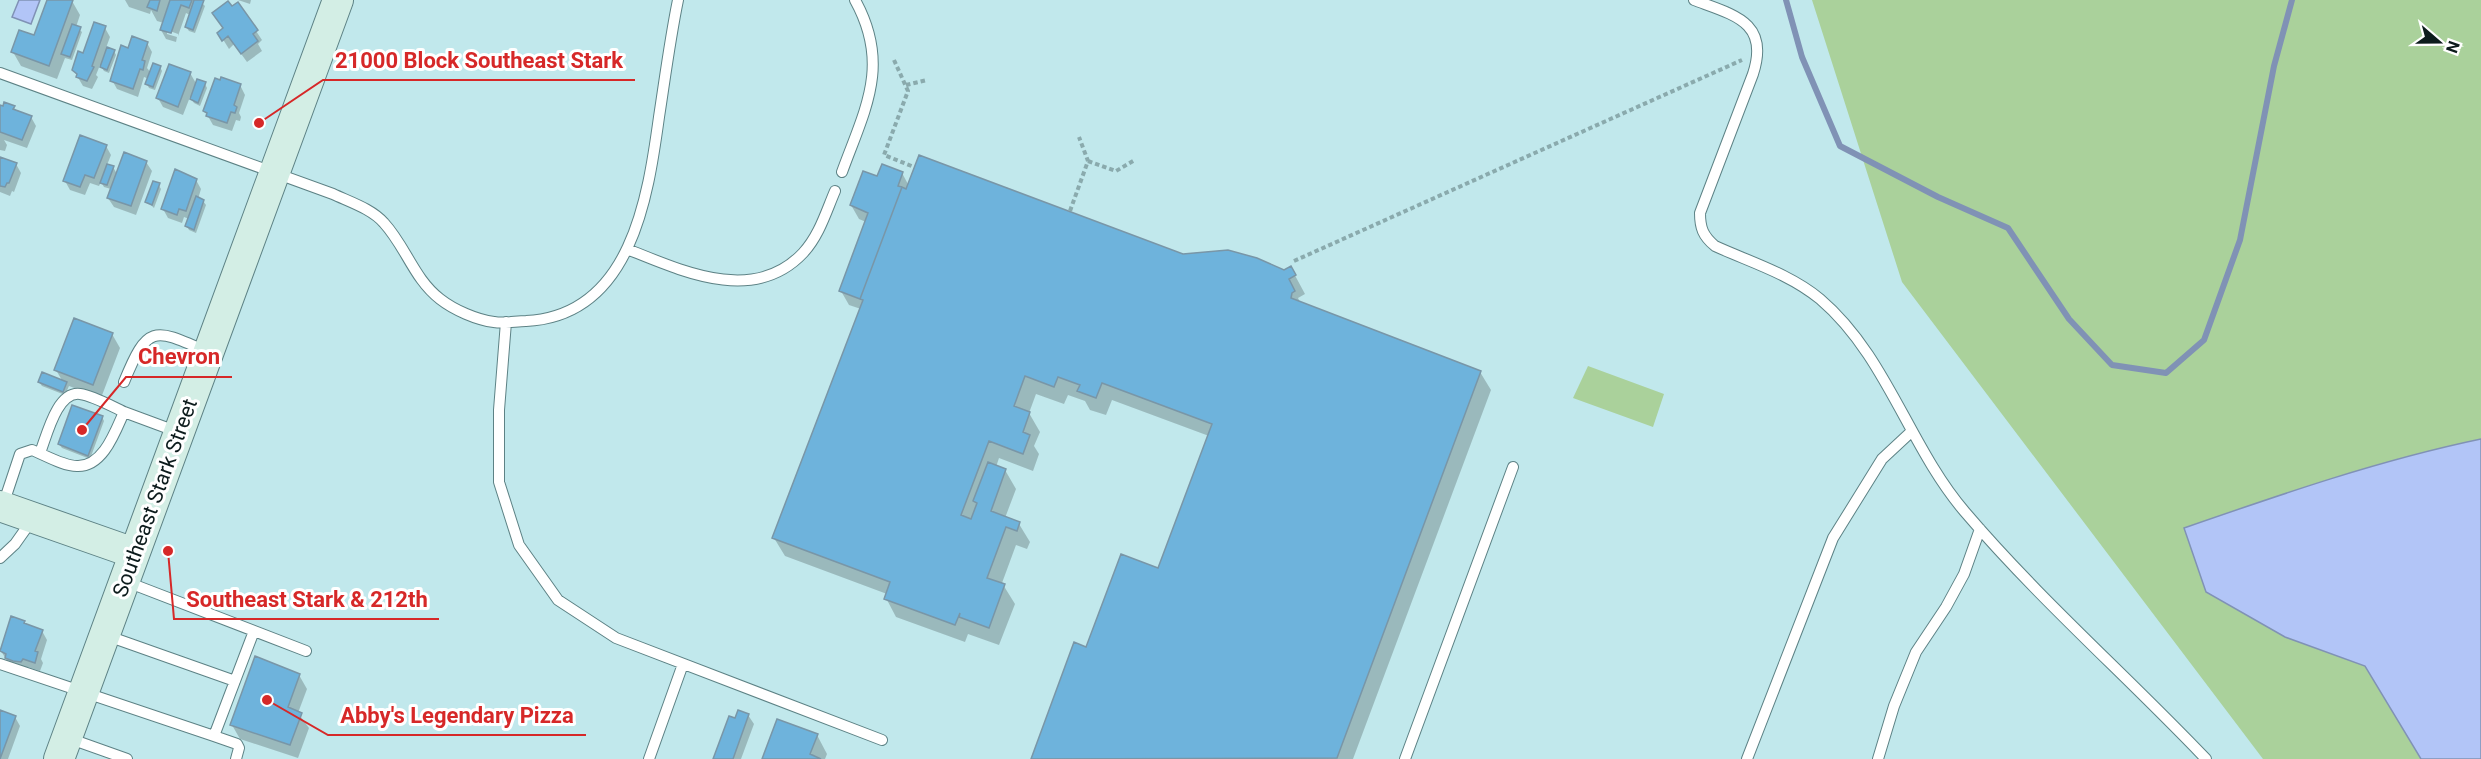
<svg xmlns="http://www.w3.org/2000/svg" width="2481" height="759" font-family="Roboto,sans-serif">
<style>
.green{fill:#aad19b}
.water{fill:#b2c5f7;stroke:#8092b5;stroke-width:1.5}
.shadow{fill:#0003}
.lines{fill:none;stroke-linecap:round;stroke-linejoin:round}
.stream{stroke:#8092b5;stroke-width:6}
.building{fill:#6eb3dc;stroke:#7996a7;stroke-width:1.5}
.lane-casing{stroke:#5d8285;stroke-width:12}
.secondary-casing{stroke:#5d8285;stroke-width:32}
.path{stroke:#8aaaad;stroke-width:4;stroke-dasharray:4.5 3;stroke-linecap:butt}
.lane{stroke:#fff;stroke-width:10}
.secondary{stroke:#d3eee5;stroke-width:30}
.labels{text-anchor:middle;dominant-baseline:central;stroke-width:6;stroke-linejoin:round;paint-order:stroke}
.street-label{font-size:21px;fill:#0c1b1c;stroke:#fff}
.leader{fill:none;stroke:#d62828;stroke-width:2}
.callout-dot{fill:#d62828;stroke:#fff;stroke-width:2}
.callout-label{font-size:22px;text-anchor:middle;font-weight:bold;fill:#d62828;stroke:#fff;stroke-width:6;stroke-linejoin:round;paint-order:stroke}
</style>
<rect width="100%" height="100%" fill="#c1e8ec"/>
<path class="green" d="M1812,0H2481V439C2380,460 2282,494 2184,529L2285,637L2365,666L2421,759H2263L1902,282Z
M1588,366L1664,394L1653,427L1573,398Z"/>
<path class="water" d="M19,0H40L31,24L12,17Z
M2481,439V759H2421L2365,666L2285,637L2206,592L2184,528C2282,494 2380,460 2481,439Z"/>
<path class="shadow" d="M48,0L72,1L80,15L76,27L82,32L72,60L65,58L57,79L21,66L13,52L35,37Z
M125,0H199L205,6L195,33L189,31L186,27L190,15L186,13L178,36V34L167,30V34L177,37L176,42L166,39L161,30L164,23L157,21L151,10L150,14L129,7Z
M238,0H251L250,4Z
M238,4L262,40L258,44L262,51L247,62L234,44L229,49L219,33L224,29L231,9Z
M105,28L110,37L106,48L114,51L116,55L109,73L104,71L100,65L96,75L98,77L92,89L83,86L73,69Z
M147,43L152,52L147,68L151,73L160,67L162,71L155,90L149,88L147,84L149,79L144,77L138,97L117,89L112,80L129,50Z
M190,73L197,85L205,84L207,88L200,106L194,103L190,97L183,115L163,107L158,98Z
M240,85L245,95L239,113L241,117L240,121L236,120L232,131L213,125L205,111Z
M0,106L14,107L17,112L31,117L36,126L27,148L4,140L7,145L5,151L0,150Z
M106,146L111,155L107,165L113,167L117,174L146,162L152,171L136,215L114,207L108,198L111,189L104,187L101,182L99,186L90,183L85,195L70,190L65,181Z
M0,158L16,164L21,173L14,192L12,191L10,196L0,192Z
M902,173L909,186L1183,255L1284,271L1291,268L1305,294L1298,298L1301,304L1480,372L1491,390L1353,759H1032L1075,644L1087,649L1159,570L1209,436L1112,400L1106,415L1090,410L1085,401L1068,395L1064,404L1036,394L1029,413L1040,432L1034,446L1039,454L1033,471L999,458L996,467L1005,470L1016,489L1005,518L1019,524L1030,542L1027,549L1016,545L1002,583L1015,604L999,645L968,634L965,642L896,617L886,598L887,594L785,556L774,538L861,309L849,305L841,291L866,222L859,219L851,205L878,178Z
M196,180L201,189L198,199L203,201L206,205L196,233L189,230L187,226L189,219L184,217L182,223L168,218L163,209Z
M158,184L161,189L154,208L147,201Z
M112,334L120,348L101,398L69,386L65,395L42,386L39,382H63L56,370Z
M102,417L104,421L90,459L62,448L59,444Z
M24,622L26,625L42,631L47,640L41,659L43,663L40,671L28,667L26,671L11,667L1,651Z
M299,675L307,689L298,713L309,728L298,758L240,739L232,725Z
M0,712L15,717L20,726L8,759H0Z
M748,715L754,724L741,759H714L736,720Z
M817,735L827,754L825,759H763Z"/>
<g class="lines">
<path class="stream" d="M1786,0L1802,57L1840,146L1938,197L2008,228L2069,319L2112,365L2166,373L2204,340L2240,240L2274,66L2292,0"/>
</g>
<path class="building" d="M47,0H73L49,66L11,52L19,30L34,35Z
M150,0H160L157,11L147,7Z
M170,0H192L189,8L181,5L171,33L160,30Z
M194,0H204L193,30L185,27Z
M228,1L232,6L238,2L258,30L253,34L258,41L241,54L228,36L222,41L217,33L223,28L212,13Z
M94,22L106,26L92,66L94,67L87,81L76,77L77,74L72,70L78,51L83,53Z
M72,24L81,27L70,57L61,54Z
M132,36L148,42L142,60L145,61L143,70L140,69L133,89L110,81L121,45L128,48Z
M107,47L115,50L107,70L100,67Z
M153,63L161,66L153,87L145,84Z
M169,64L191,72L178,107L156,98Z
M221,77L241,84L234,105L237,107L235,113L231,112L227,123L206,116L207,113L203,111L215,78L220,80Z
M197,79L206,82L198,103L190,99Z
M4,102L15,106L13,109L32,116L22,140L0,132V105L3,106Z
M80,135L107,145L94,178L85,175L80,187L63,181Z
M124,152L147,161L131,206L107,198Z
M919,155L1183,254L1228,250L1257,258L1284,270L1291,266L1296,275L1289,279L1295,291L1292,293L1291,298L1481,371L1337,758L1031,759L1074,642L1086,647L1121,554L1158,568L1212,424L1102,383L1096,398L1077,391L1080,385L1058,377L1054,387L1025,376L1014,406L1030,412L1023,432L1030,435L1023,454L989,441L961,515L971,519L977,503L973,501L988,462L1006,469L991,511L1020,522L1017,531L1006,527L987,578L1005,584L989,628L959,617L960,613L955,625L884,599L890,582L772,538L863,300L860,299L902,187L906,189Z
M0,157L17,163L9,183H7L5,187L0,186Z
M107,164L114,166L107,185L100,183Z
M882,164L903,172L898,186L902,187L860,299L839,291L868,213L850,205L863,171L877,176Z
M175,169L197,179L186,211L179,209L177,215L161,209Z
M153,181L160,183L152,205L145,202Z
M196,196L204,200L194,230L185,226Z
M74,318L113,333L93,385L54,370Z
M42,372L67,382L63,392L38,382Z
M72,405L103,416L88,456L58,444Z
M11,616L25,621L24,623L43,630L35,651L38,652L35,663L23,659L21,662L13,661L5,658L6,654L0,651Z
M255,656L300,674L288,707L302,713L290,745L230,725Z
M0,710L16,716L0,759Z
M738,710L749,714L733,759H713L729,716L735,718Z
M777,719L818,734L810,754L821,759H762Z"/>
<g class="lines">
<g class="lane-casing">
<path id="lane" d="M1694,0C1734,15 1770,22 1753,74L1700,213C1700,228 1703,236 1715,246C1750,262 1790,274 1820,299C1887,356 1909,447 1965,512C2040,600 2127,676 2206,759
M0,73L333,194C350,202 372,209 384,223C406,247 414,279 440,299C454,310 477,320 494,322C505,324 516,321 526,321C631,316 648,197 659,117C665,78 670,39 678,0
M842,172C865,109 891,65 855,0
M627,249C682,271 754,305 803,253C819,236 826,212 835,191
M506,322L499,410V482L519,545L558,600L616,638L882,740
M124,382C148,323 154,328 208,352
M40,453C47,435 57,391 80,394C94,396 111,406 124,412
M3,505L20,454L32,450C45,455 63,466 77,466C103,467 115,432 124,412L178,432
M0,558L15,544L32,520
M127,582L306,651
M105,635L235,681
M0,664L214,736L254,631
M214,736L237,744L239,748L236,759
M68,738L127,759
M649,759L683,664
M1405,759L1513,467
M1747,759L1833,538L1882,459L1911,432
M1878,759L1894,706L1916,652L1946,607L1964,574L1980,529"/>
</g>
<g class="secondary-casing">
<path id="secondary" d="M0,506L134,553
M59,759L338,0"/>
</g>
<path class="path" d="M894,60L908,91L884,155L914,167
M906,85L927,80
M1088,161L1116,171L1135,160
M1070,211L1088,161L1079,137
M1294,261L1742,60"/>
<use href="#lane" class="lane"/>
<use href="#secondary" class="secondary"/>
</g>
<g class="labels">
<g class="street-label">
<text transform="translate(155 498) rotate(-70)">Southeast Stark Street</text>
</g>
</g>
<path class="leader" d="M259 123L323 80H635M82 430L126 377H232M168 551L174 619H439M267 700L328 735H586"/>
<g class="callout-dot">
<circle cx="259" cy="123" r="6"/>
<circle cx="82" cy="430" r="6"/>
<circle cx="168" cy="551" r="6"/>
<circle cx="267" cy="700" r="6"/>
</g>
<g class="callout-label">
<text x="479" y="68">21000 Block Southeast Stark</text>
<text x="179" y="364">Chevron</text>
<text x="307" y="607">Southeast Stark &amp; 212th</text>
<text x="457" y="723">Abby's Legendary Pizza</text>
</g>
<g transform="translate(2439 42) rotate(110)" stroke="#ffffff" stroke-width="4.5" paint-order="stroke">
<path d="M0-4.5L10 22L0 15L-10 22Z" fill="#0c1b1c"/>
<text y="-9" font-size="16" font-weight="bold" text-anchor="middle" fill="#0c1b1c">N</text>
</g>
</svg>
